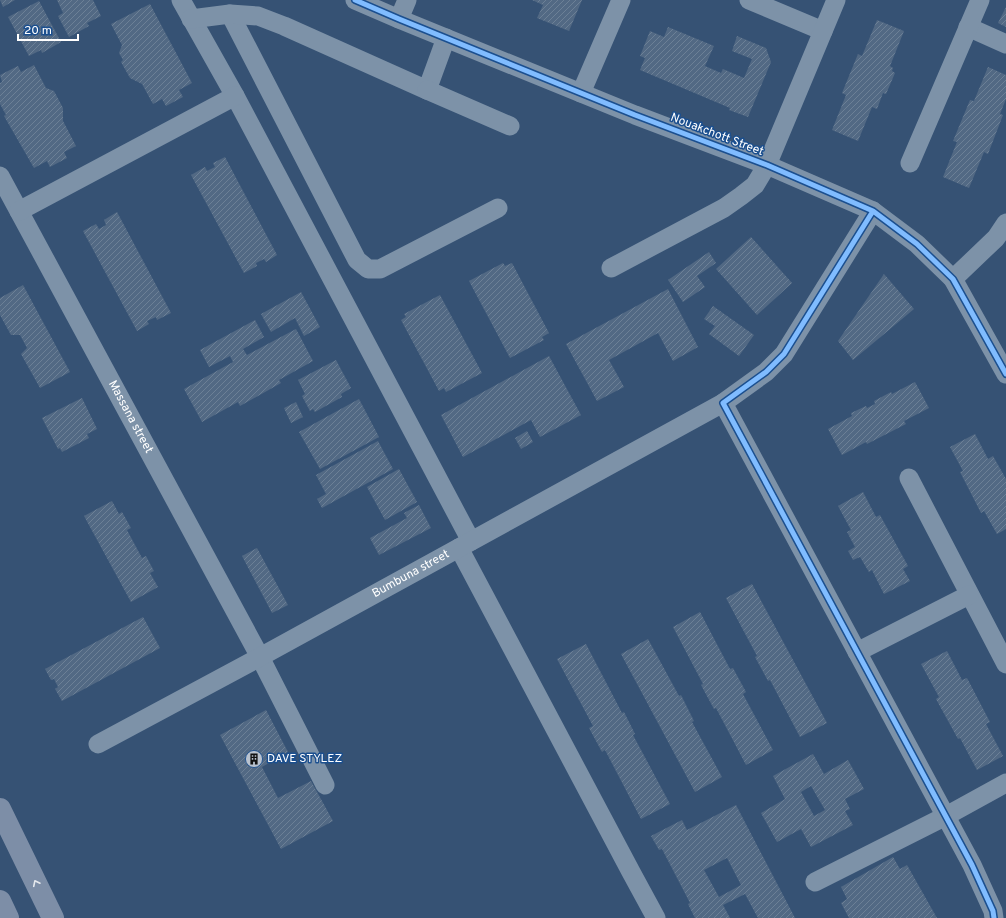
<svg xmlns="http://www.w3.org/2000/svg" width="1006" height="918" font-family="Overpass,sans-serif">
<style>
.building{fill:url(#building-hatch);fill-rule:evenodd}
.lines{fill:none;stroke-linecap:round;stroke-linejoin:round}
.minor{stroke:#7d92a8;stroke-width:19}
.major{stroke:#7d8ea7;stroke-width:22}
.cycleway-casing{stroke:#1b4f8f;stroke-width:8}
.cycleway{stroke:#80bcff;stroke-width:5}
.oneway{stroke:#e5e8ed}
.labels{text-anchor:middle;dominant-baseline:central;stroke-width:3;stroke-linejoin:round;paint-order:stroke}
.street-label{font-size:12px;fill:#fff;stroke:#1b4f8f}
.poi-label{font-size:12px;fill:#fff;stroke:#1b4f8f;text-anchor:start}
</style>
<defs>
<pattern id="building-hatch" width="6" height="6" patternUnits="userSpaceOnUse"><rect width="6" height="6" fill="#526984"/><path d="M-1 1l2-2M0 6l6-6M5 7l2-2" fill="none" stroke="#6c8096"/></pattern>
</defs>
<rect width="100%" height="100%" fill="#365274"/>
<path class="building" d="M0,0H15L3,7Z
M57,0H93L101,16L87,23L89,26L69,37L58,16L63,13Z
M532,0H582L569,31L537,18L543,5Z
M39,1L61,42L42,53L41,50L29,56L8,17Z
M150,4L192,83L179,90L183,97L166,106L162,99L153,104L142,84L130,78L121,62L123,60L119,53L122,45L111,24Z
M1006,7V27L998,23Z
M877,20L904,31L890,66L893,68L892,71L895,73L886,94L883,93L877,109L872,107L858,141L832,130L846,95L842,93L858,54L862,56Z
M668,27L714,46L705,66L721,73L723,69L744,78L752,59L732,51L737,36L766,48L771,62L748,117L729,110L730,108L640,70L645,58L640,56L650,31L664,37Z
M34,65L46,88L54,91L63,108V121L76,146L64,152L67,158L50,167L47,161L34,168L4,116L6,115L0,104V83L2,82L0,75L18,66L21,72Z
M988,67L1006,75V99L1000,114L1003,115L988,154L984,152L969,188L943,177L957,142L953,141L970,100L974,101Z
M225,157L277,255L266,262L264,259L256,263L257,266L244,273L191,175L205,167L207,171L215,167L213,163Z
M117,212L171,313L157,320L156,317L147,321L149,324L137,331L83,231L96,224L99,229L106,225L104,220Z
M751,237L792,283L757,315L716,269Z
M709,252L716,263L697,276L705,287L683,302L668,280Z
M503,263L505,266L512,263L549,333L542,337L544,340L510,358L469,281Z
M884,274L914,309L853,360L838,341Z
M23,285L70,372L40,388L21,354L27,348L20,335H11L0,315V298Z
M668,289L698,347L673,361L658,333L609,360L624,387L597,401L566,344Z
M301,292L320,327L304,336L295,318L271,332L261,314Z
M440,295L482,373L446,392L444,388L439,391L401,320L406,317L404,314Z
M713,306L754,335L739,356L709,334L715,326L704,319Z
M255,320L264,337L243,349L247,355L296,329L313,361L279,380L281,383L240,406L238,402L202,422L184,389L233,362L230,356L209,367L200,350Z
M549,356L581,415L540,437L531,420L463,457L441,415Z
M336,360L351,388L341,394L342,397L315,412L313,409L310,411L302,396L305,394L298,380Z
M915,382L929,408L904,421L906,424L867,444L866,442L842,455L828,429L852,416L851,413L866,406L867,408L875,404L874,401L891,392L892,394Z
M82,398L97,429L87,434L89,438L62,452L60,448L58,449L42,418Z
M359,399L379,437L320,469L299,432Z
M296,402L303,417L291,423L284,408Z
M527,431L533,442L521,449L515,438Z
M975,434L988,459L993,456L1006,479V529L997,534L984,511L981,513L960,472L963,471L950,447Z
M378,441L393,469L322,508L317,499L326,494L316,475Z
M399,469L417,502L385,520L367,487Z
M863,492L876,517L880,515L908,566L903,569L910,581L884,594L872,570L869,572L860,557L853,560L848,551L855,547L847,532L851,530L838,506Z
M112,501L119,514L122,512L131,528L127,530L142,558L146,556L154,571L150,573L158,587L131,602L84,516Z
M419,505L431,528L379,555L370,538L407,518L404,513Z
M257,548L288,605L272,613L242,556Z
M752,584L827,723L800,737L770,680L768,681L755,657L757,656L726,598Z
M700,612L730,669L733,668L746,692L743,694L773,750L746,765L716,708L714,709L701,685L703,684L673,627Z
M143,617L160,648L62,701L55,689L58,687L54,679L51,680L45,669Z
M648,639L679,696L681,695L694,721L692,722L722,777L695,792L621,654Z
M586,644L622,713L624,712L635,734L633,735L670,804L641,819L605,750L602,752L589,728L593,726L557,659Z
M947,651L962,680L967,678L990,722L986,724L1003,756L977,770L960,738L958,739L936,699L939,697L921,664Z
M266,710L288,752L262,767L278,798L311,781L333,821L281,849L220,735Z
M813,754L824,774L848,760L864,789L845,799L850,809L845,811L853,825L811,847L801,829L777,842L761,813L785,799L773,776ZM811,786L825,810L814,816L801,792Z
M736,805L795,918H758L745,894L723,905L730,918H695L688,904L690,903L662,849L659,850L651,836L682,820L687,830ZM727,858L741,885L719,897L704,870Z
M893,857L900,869L907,865L937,918H849L841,903L847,899L841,887Z"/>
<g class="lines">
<g class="minor">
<path d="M181,0L235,96L471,541"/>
<path d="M355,0L399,19L635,115L767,165L873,211L917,244L953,279L1006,374"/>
<path d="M749,0L823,31"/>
<path d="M230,14L357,260L368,269H380L498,208"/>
<path d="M191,19L230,14L258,16L284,26L427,90L446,38"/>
<path d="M399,19L407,0"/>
<path d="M968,27L1006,44"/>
<path d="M427,90L510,126"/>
<path d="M581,93L621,0"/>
<path d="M910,163L980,0"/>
<path id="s1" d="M0,176L260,657L325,785"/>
<path d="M19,211L235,96"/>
<path d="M873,211L784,354L766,372L723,403L972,865L993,911L994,918"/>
<path d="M611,268L724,208L741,196L755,185L767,165L836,0"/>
<path d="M953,279L996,238L1006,223"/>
<path d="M909,478L1006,664"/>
<path d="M459,548L631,872L656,918"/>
<path d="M857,652L969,595"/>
<path id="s2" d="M98,744L260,657L723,403"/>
<path d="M815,882L946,816L1006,783"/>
</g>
<path class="major" d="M0,809L53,918
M0,901L8,918"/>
<g class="cycleway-casing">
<path id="cycleway" d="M355,0L399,19L635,115L767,165L873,211L917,244L953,279L1006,374
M873,211L784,354L766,372L723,403L972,865L993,911L994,918"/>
</g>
<use href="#cycleway" class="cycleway"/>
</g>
<defs><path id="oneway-chevron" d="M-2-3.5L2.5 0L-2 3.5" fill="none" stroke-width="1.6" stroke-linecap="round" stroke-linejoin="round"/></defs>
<use class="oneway" href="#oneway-chevron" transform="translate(36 883) rotate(-116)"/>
<defs>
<g id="building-disc" transform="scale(0.9)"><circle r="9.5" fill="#b9c2ce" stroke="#1b4f8f"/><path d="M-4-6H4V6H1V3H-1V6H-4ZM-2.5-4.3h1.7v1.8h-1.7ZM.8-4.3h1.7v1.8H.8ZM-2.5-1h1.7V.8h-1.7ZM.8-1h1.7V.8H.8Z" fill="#111"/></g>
</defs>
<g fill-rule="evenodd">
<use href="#building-disc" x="254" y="759"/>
</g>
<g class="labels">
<g class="street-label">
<text transform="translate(717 135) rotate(21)">Nouakchott Street</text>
<text stroke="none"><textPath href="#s1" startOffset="274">Massana street</textPath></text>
<text stroke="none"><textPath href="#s2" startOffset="356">Bumbuna street</textPath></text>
</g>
<g class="poi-label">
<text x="267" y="759">DAVE STYLEZ</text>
</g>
</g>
<path d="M18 34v6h60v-6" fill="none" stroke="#ffffff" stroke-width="2"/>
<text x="24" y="34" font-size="12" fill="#ffffff" stroke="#1b4f8f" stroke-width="3" paint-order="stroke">20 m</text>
</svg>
